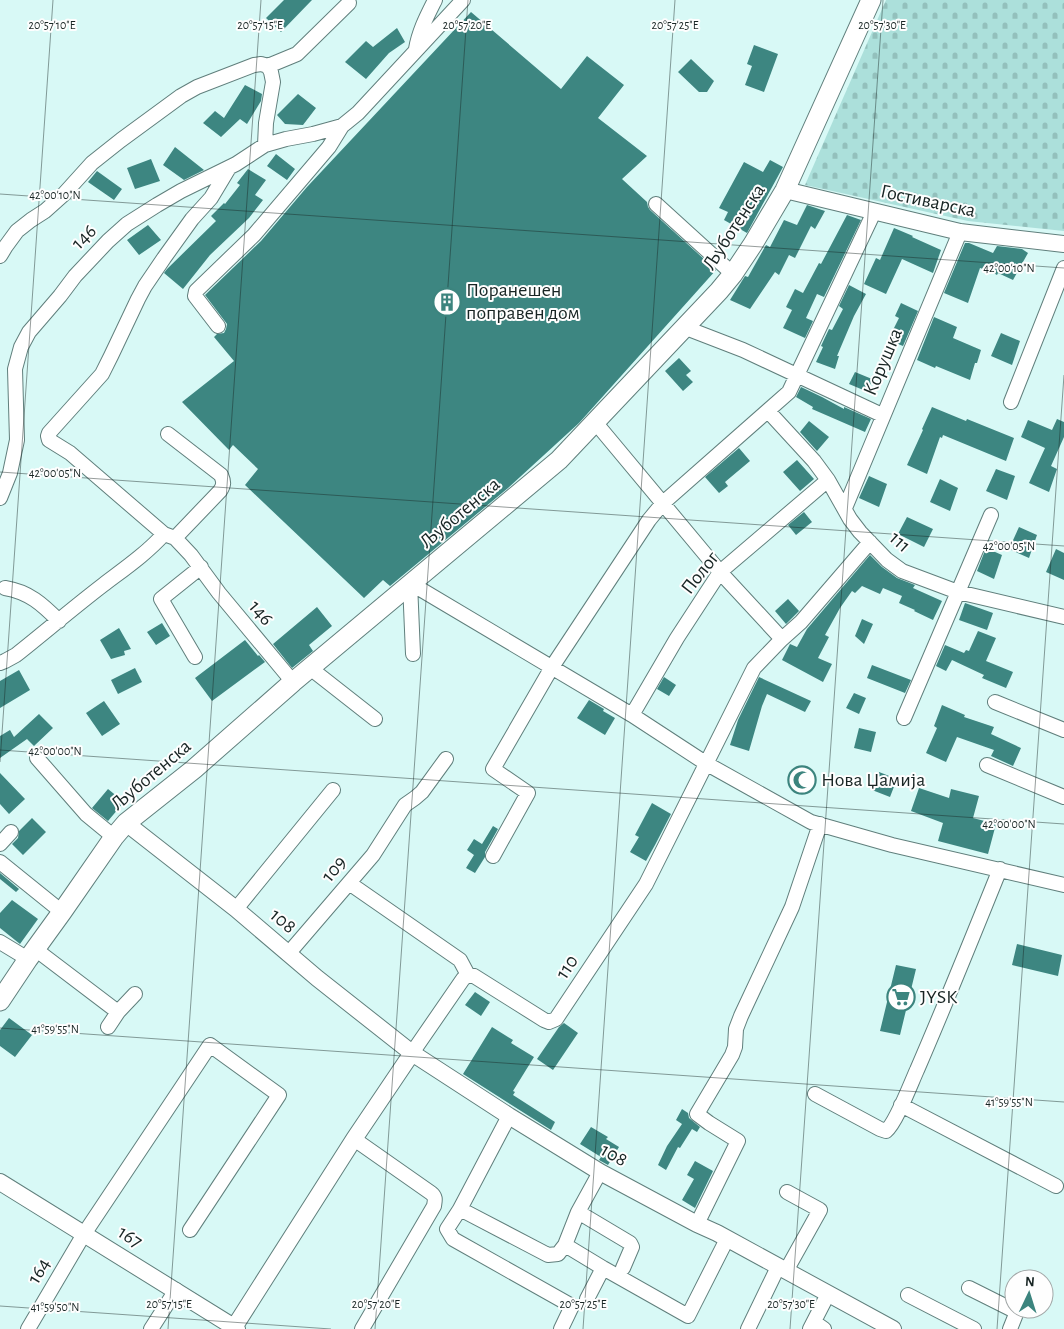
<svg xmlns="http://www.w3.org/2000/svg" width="1064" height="1329" font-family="'Alegreya Sans',sans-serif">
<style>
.cemetery{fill:url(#cemetery-stones)}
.building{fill:#3d8681}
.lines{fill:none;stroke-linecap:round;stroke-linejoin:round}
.minor-casing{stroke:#607f7c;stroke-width:16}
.tertiary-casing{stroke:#607f7c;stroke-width:18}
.secondary-casing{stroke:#607f7c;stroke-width:21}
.minor{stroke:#fff;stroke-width:14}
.tertiary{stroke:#fff;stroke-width:16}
.secondary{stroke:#fff;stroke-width:19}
.ticks{fill:none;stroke:#182524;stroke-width:1;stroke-opacity:0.45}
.labels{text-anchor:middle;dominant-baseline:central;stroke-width:4;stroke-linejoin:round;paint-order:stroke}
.street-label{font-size:20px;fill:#182524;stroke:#fefefe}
.poi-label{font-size:20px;fill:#182524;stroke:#fefefe;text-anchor:start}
.ticks-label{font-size:12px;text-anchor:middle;fill:#182524;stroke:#fefefe;stroke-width:4;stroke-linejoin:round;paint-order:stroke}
</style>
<defs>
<pattern id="cemetery-stones" width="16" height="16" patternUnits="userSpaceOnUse" patternTransform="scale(1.25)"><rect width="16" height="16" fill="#ace0db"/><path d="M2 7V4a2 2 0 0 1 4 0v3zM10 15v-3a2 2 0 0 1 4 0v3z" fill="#93c0bc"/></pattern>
</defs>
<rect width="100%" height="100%" fill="#d8f9f6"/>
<path class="cemetery" d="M886,0H1064V231L968,221L805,185Z"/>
<path class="building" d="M284,0H312L281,32L266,18Z
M471,12L561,89L587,56L624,85L598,118L647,156L622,179L647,202L648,207L650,210L716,270L579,423L508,488L390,586L383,580L364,598L245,485L258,469L233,445L229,450L182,402L234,361L214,337L217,334L224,333L226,329L227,324L205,295L261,241L307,187Z
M397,28L405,42L389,53L366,79L345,62L366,41L373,47Z
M754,45L778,54L764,92L745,85L752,66L747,64Z
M691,59L714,81L707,92H699L678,72Z
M245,85L262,94L261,101L247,124L240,119L221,137L203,123L215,111L224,118Z
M298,94L316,108L303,125L285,124L277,115Z
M175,147L204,170L184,180L163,165Z
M276,154L295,169L287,180L267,166Z
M151,159L160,181L135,189L127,168Z
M770,160L783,167L747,233L724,220L728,212L719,208L744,162L763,172Z
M248,169L266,180L255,195L263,200L249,218L210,255L183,289L164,273L167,269L216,221L211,216L224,203L225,204L240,185L237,183Z
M97,171L122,189L114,200L88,182Z
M807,205L825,211L815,229L811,226L795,258L789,255L779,275L775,272L750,309L730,300L745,276L748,277L766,245L770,247L784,220L797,225Z
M847,215L861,220L824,297L817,294L806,318L813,321L805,338L783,328L792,310L786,307L795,289L803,293L819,263L821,264Z
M148,225L161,240L139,255L127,240Z
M894,228L913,236L912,237L941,250L933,273L902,259L886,294L864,284L876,258L880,260Z
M965,243H969L993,253L997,246L1022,249L1028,253L1013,280L998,273L997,275L983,267V269L980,268L968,303L944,293Z
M849,285L866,294L854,316L837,356H839L835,369L816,362L823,347L821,346L829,329L832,330L843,309L839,306Z
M901,303L918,311L903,346L888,340L899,318L895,316Z
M934,317L957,327L953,338L981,350L977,363H975L970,380L936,366L935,368L917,360Z
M1001,333L1020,341L1012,365L991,356Z
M679,358L691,371L686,375L693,382L683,391L665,371Z
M855,372L872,379L868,392L849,384Z
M801,387L822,397L844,409V407L871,419L865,432L812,409L813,407L796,397Z
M932,407L966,421L967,419L1014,438L1006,461L943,435L942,438L940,437L927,474L907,465L923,430L922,429Z
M1057,419L1064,422V437L1051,466L1057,469L1049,492L1029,483L1045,448L1021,437L1028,420L1052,430Z
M809,421L829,437L817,451L800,432Z
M739,448L750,461L725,482L728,486L719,493L705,477Z
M797,460L814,479L800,491L783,472Z
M996,469L1015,476L1007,500L986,491Z
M869,476L887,484L879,507L859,498Z
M940,479L958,488L950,511L930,502Z
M804,512L812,522L796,535L788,525Z
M907,517L933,529L924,547L898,534Z
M1019,527L1037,535L1029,558L1009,549Z
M986,548L1002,555L994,579L977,571Z
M1056,549L1064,553V580L1046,572Z
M870,555L882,567L897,578L915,585L913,588L942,601L933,620L914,611L915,610L899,603L902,596L883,588L880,594L862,586L855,593L852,591L840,608L825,635L829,637L818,658L832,664L823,682L782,660L790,644L797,647L807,629Z
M788,599L799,611L786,624L775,611Z
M965,603L993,613L987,630L959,620Z
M317,607L332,626L309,645L313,651L292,668L273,644Z
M862,619L873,624L864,644L855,636Z
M162,623L170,636L156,645L147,632Z
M119,628L131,649L124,651L125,655L111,659L100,640Z
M978,631L996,638L986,661L1013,672L1006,688L982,678L984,675L952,660L946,671L936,666L945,645L964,653L966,650L969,651Z
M245,640L258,656L259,655L265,662L212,701L195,678Z
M872,665L911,680L905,693L867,678Z
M135,668L142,682L118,694L111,680Z
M19,670L30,690L0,708V681Z
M664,677L676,685L669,696L657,689Z
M759,677L811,701L805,712L767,694L762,706L749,751L730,745L738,720Z
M854,693L866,698L859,714L846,708Z
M589,700L604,709L603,711L615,718L605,735L577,718Z
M104,701L120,724L102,736L86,713Z
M942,705L965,715L964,717L994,727L991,734L1021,748L1013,766L991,756L994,750L957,737L946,762L926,753L937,728L934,726Z
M39,714L53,728L34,746L27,739L0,758V736L10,730L14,737Z
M859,728L876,732L871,752L854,748Z
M879,772L897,779L890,797L872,790Z
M0,773L25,799L9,814L0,804Z
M919,788L949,798L951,789L979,796L973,818L996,824L988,854L938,841L943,823L911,811Z
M108,789L124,802L108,821L92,808Z
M652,803L671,814L655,845L646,861L630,852L639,837L635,835Z
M32,818L46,832L23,855L12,844L18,838L19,831Z
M493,826L498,829L485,852V857L475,873L466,868L474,855L467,850L474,839L482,844Z
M0,873L19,889L16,892L0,879Z
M12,900L38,919L20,944L0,928V913Z
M1017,944L1062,955L1058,976L1012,965Z
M896,965L916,969L900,1035L880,1031Z
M475,992L490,1002L481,1016L465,1005Z
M9,1018L32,1035L15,1057L0,1046V1030Z
M564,1023L578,1033L553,1070L537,1059L559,1027Z
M492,1027L513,1040L511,1043L534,1057L513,1091L515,1092L513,1095L555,1122L551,1130L463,1074Z
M682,1109L688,1113L689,1118L700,1127L697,1132L692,1129L680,1148L678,1147L666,1170L658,1165L667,1146L682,1124L676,1120Z
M591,1127L608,1137L606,1139L619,1147L608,1165L599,1160L601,1157L580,1144Z
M695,1161L713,1171L695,1208L682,1200L694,1179L687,1175Z"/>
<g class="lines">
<g class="minor-casing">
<path id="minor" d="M416,49C419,31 427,16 435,0
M268,66L297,54L349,3
M229,168L211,198L192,219L164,258L145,286L138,299L111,356L102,374L49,433L48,436L49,440L70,453L164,534L175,538L191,555L219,593L293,682
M656,204L733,274
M0,256L6,246L17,231L31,220L45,211L64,194L92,163L121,140L181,96L197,87L254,65L261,64L268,66L271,72L273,82L266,123L265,145
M218,326L195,296L196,291L254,235L329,147L342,126L358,113L463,0
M686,328L743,350L882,415
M1011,402L1064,268
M768,411L814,461L828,480L850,519L860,532L887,560L902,571L958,592L1064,617
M595,422L720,572L782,639
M168,434L221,475C224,482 224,485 220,491L175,538
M0,498L10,473L17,440L15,369L21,347L29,332L60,296L75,276L108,241L127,224L157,205L181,191L236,164L265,145L286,139L313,134L342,126
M845,508L960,232
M410,583L632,715L707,764L811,822L892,845L1064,885
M410,583L413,654
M5,588C29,592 42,604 59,621
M195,657L161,599L201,567
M0,663L5,661L16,655C45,632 73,608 103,585C124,569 146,554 164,534
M310,668L375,719
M995,702L1064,730
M632,715L677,638L720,572L828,480
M904,718L991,515
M37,758L86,814L114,837
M987,765L1064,797
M0,844L11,832
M493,856L528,793L493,769L552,667L649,520L663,503L789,392L874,212
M0,862L62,912
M349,883L460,960L468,975
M236,909L333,790
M0,942L28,959
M35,949L118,1012
M288,954L373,855L405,805L415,798L422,792L446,759
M108,1027L118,1012L135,994
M412,1053L463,979L468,975L474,976L544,1020L549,1022L556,1019L646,884L754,668L782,639L801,622L870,542
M815,1094L880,1129L886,1131C896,1123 911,1083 917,1070C946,1003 973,936 1000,869
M901,1105L1056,1186
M509,1116L460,1209L447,1229L453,1239L572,1306L561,1329
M354,1139L431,1193C436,1197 435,1200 434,1206L362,1329
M600,1172L578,1212L565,1245L603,1268L688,1316L727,1239
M460,1209L548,1255L558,1254L565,1245
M578,1212L630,1243L632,1247L623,1268
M697,1224L738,1141L709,1123L697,1114L732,1055L735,1047L736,1029L741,1016L792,907L820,824
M786,1271L820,1210L787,1192
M969,1288L1017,1312
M908,1295L974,1329
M587,1299L603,1268
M814,1322L824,1329
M28,1329L84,1234L210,1045L279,1095L190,1230
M151,1329L176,1290
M748,1329L778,1267
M810,1329L828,1294
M1010,1329L1018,1309"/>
</g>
<g class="tertiary-casing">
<path id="tertiary" d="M785,190L960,232L1064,244
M126,823L236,909L317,978L412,1053L509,1116L600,1172L697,1224L717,1233L893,1329
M0,1182L237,1329
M233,1329L354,1139L412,1053"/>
</g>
<g class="secondary-casing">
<path id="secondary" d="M0,1001L28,959L62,912L114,837L126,823L194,769L293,682L559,460L719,291L733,274L753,244L785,190L871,0"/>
</g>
<use href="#minor" class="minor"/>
<use href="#tertiary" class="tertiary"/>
<use href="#secondary" class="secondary"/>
</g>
<path class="ticks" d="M0,194L1064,268M0,472L1064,546M0,750L1064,824M0,762L53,0M0,1028L1064,1102M0,1306L331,1329M168,1329L261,0M375,1329L468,0M583,1329L675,0M790,1329L883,0M997,1329L1064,375"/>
<defs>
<g id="building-ring" transform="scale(1.4375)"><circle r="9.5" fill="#fefefe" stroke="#3c847e" stroke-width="1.5"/><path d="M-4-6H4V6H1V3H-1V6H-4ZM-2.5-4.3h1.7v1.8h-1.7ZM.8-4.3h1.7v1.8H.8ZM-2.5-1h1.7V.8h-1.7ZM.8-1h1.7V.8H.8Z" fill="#3c847e"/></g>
<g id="mosque-ring" transform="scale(1.4375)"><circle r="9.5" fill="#fefefe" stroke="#3c847e" stroke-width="1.5"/><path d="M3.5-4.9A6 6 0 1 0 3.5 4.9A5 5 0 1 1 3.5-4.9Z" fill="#3c847e"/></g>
<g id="supermarket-ring" transform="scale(1.4375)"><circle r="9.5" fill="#fefefe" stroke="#3c847e" stroke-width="1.5"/><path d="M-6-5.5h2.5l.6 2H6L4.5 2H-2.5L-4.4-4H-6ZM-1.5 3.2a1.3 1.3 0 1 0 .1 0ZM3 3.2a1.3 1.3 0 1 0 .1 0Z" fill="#3c847e"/></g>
</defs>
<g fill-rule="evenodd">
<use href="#building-ring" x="447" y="302"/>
<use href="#mosque-ring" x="802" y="780"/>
<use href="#supermarket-ring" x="901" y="997"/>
</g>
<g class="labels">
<g class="street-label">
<text transform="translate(928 201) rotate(12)">Гостиварска</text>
<text transform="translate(734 227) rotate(-57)">Љуботенска</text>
<text transform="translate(84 237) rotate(-45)">146</text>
<text transform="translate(883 362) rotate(-67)">Корушка</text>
<text transform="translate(460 513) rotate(-40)">Љуботенска</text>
<text transform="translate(900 542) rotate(42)">111</text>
<text transform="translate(700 573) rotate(-52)">Полог</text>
<text transform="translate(261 613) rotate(50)">146</text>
<text transform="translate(151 775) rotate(-40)">Љуботенска</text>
<text transform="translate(334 869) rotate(-50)">109</text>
<text transform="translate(283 921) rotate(40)">108</text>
<text transform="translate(567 967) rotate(-57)">110</text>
<text transform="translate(614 1155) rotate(30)">108</text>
<text transform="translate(130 1237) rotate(32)">167</text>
<text transform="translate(39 1271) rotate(-59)">164</text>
</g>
<g class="poi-label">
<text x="466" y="290">Поранешен<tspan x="466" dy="23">поправен дом</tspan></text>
<text x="821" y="780">Нова Џамија</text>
<text x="920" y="997">JYSK</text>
</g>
</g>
<g class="ticks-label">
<text x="52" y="29">20°57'10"E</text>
<text x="260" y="29">20°57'15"E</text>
<text x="467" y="29">20°57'20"E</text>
<text x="675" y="29">20°57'25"E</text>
<text x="882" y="29">20°57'30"E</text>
<text x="55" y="199">42°00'10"N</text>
<text x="1009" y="272">42°00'10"N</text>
<text x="55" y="477">42°00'05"N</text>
<text x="1009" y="550">42°00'05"N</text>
<text x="55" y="755">42°00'00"N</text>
<text x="1009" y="828">42°00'00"N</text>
<text x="55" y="1033">41°59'55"N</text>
<text x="1009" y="1106">41°59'55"N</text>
<text x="169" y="1308">20°57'15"E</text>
<text x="376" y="1308">20°57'20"E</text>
<text x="583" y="1308">20°57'25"E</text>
<text x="791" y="1308">20°57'30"E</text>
<text x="55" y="1311">41°59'50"N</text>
</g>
<g transform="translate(1029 1294) rotate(4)"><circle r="24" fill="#fefefe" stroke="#a2a7a7"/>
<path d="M0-4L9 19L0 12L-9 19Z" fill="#3c847e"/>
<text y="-8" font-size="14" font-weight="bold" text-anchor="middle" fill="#182524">N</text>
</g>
</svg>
